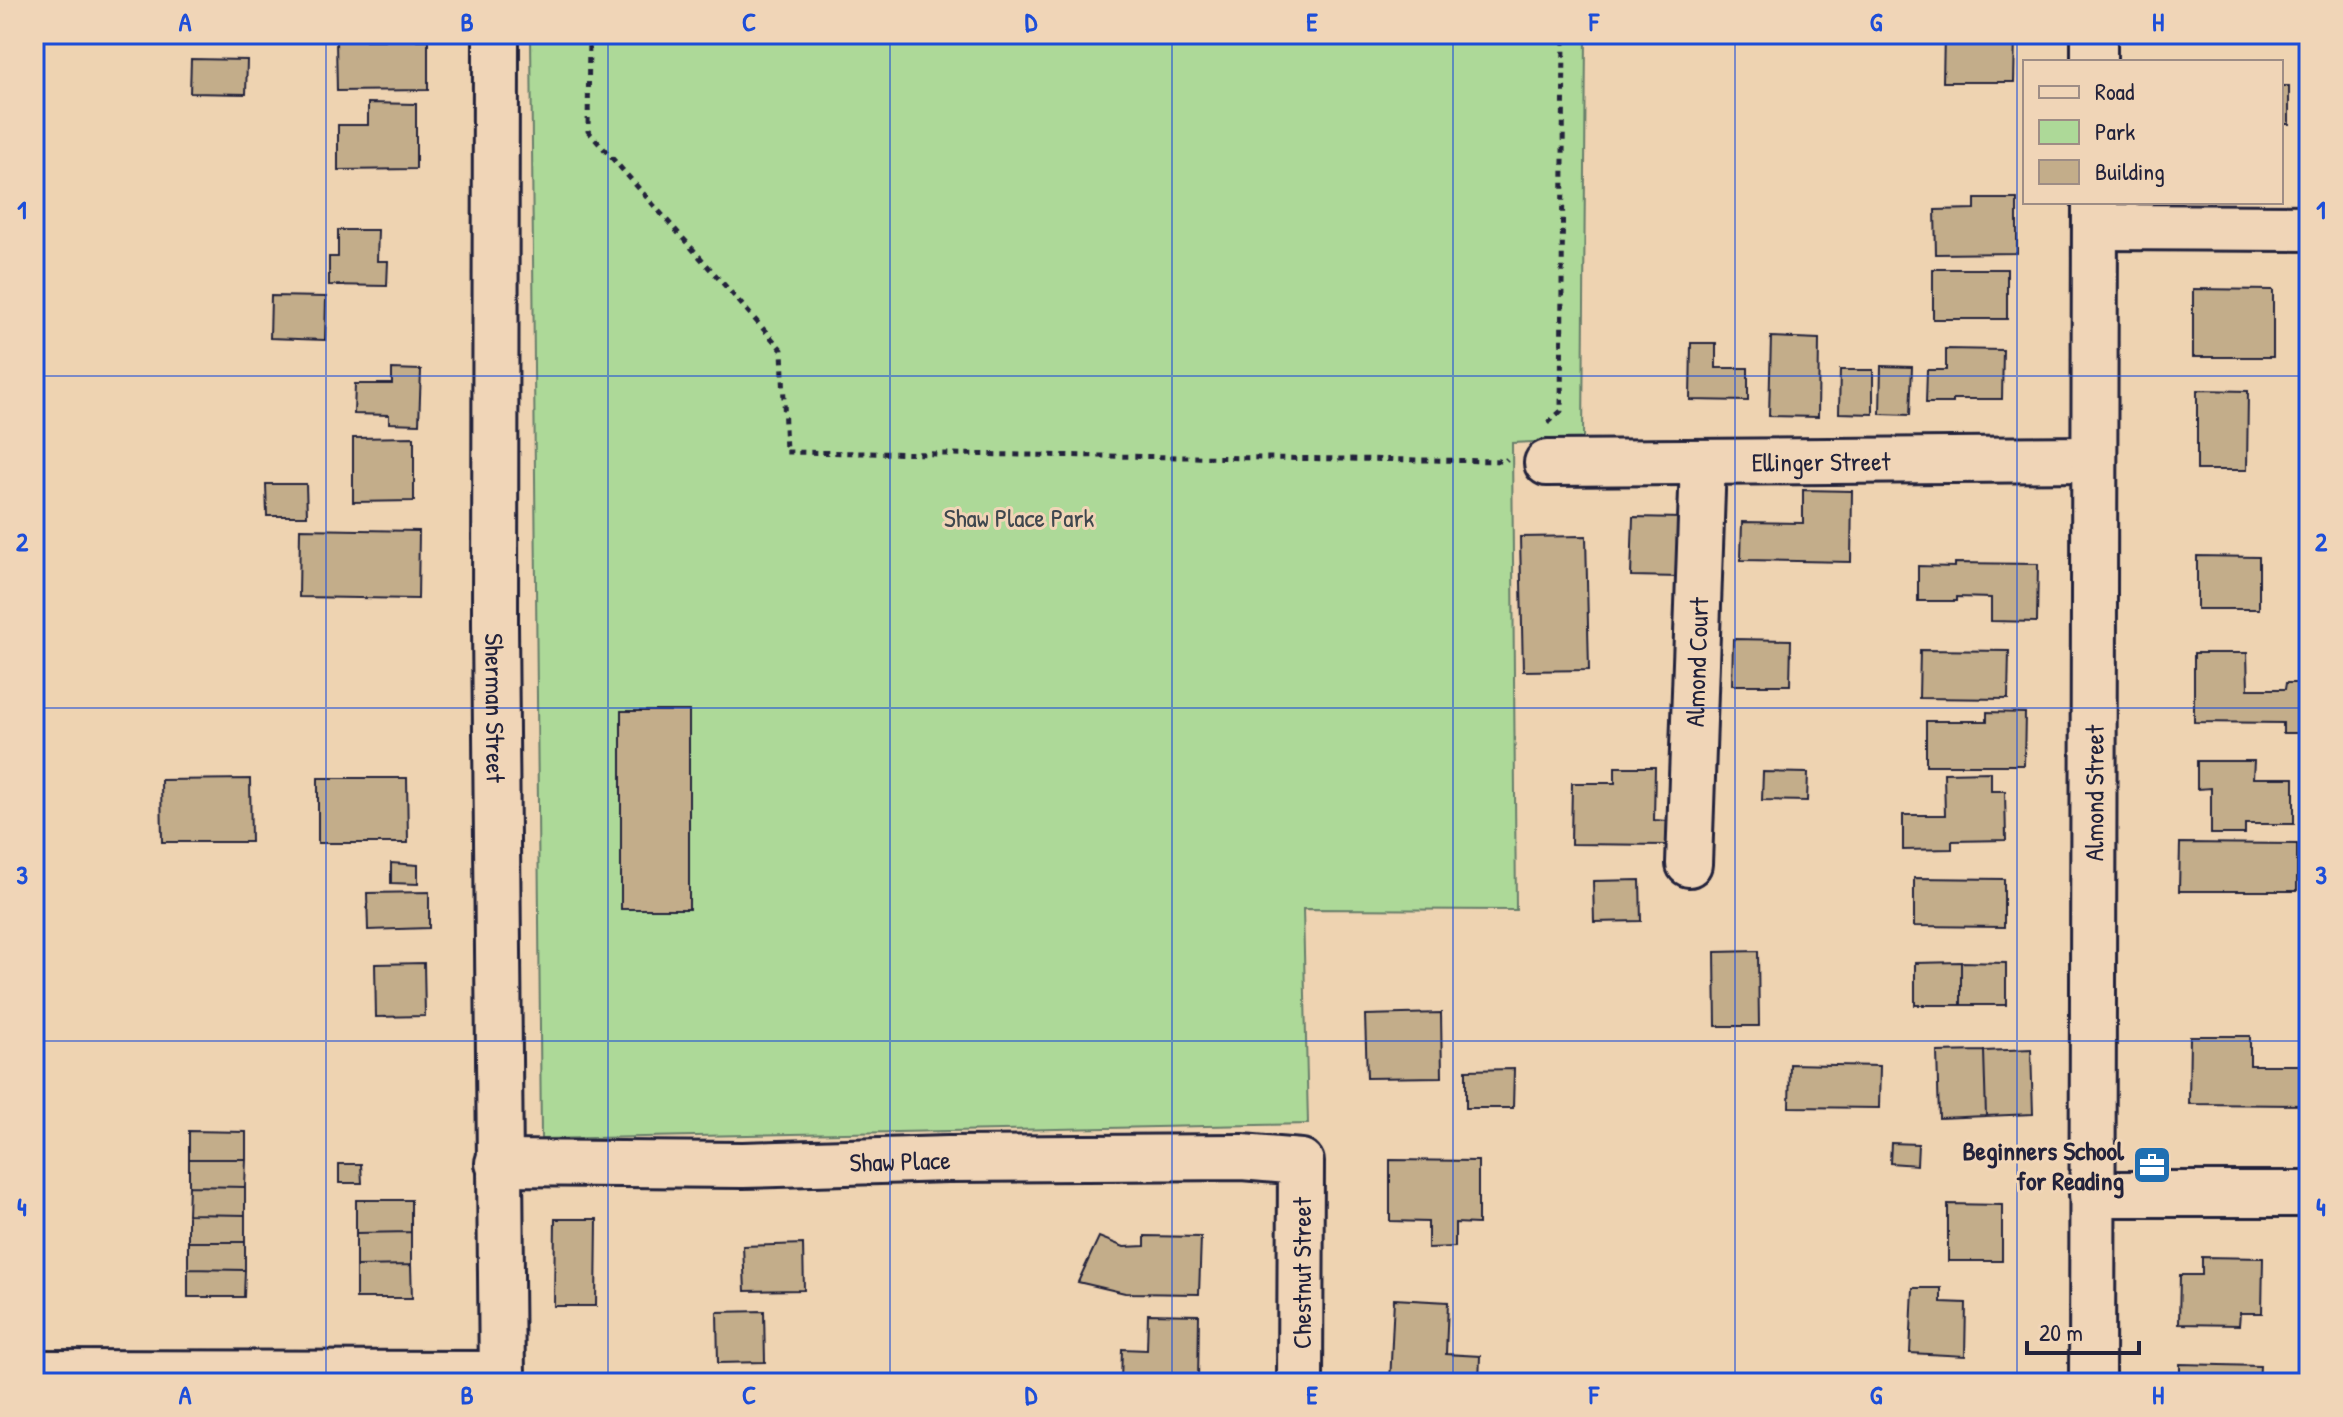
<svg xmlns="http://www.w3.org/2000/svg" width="2343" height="1417" font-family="'Patrick Hand',sans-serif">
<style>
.green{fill:#add998;stroke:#687e6a;stroke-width:2}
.building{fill:#c3ad8a;stroke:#22223b;stroke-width:2}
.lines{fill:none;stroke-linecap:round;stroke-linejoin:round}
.minor-casing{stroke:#22223b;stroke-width:50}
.path{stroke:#22223b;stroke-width:5;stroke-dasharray:6 6;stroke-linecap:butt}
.minor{stroke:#f0d5b7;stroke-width:44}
.grid{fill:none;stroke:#1d4ed8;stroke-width:2;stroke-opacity:0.55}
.labels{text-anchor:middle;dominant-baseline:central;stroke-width:6;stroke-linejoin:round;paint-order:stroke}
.street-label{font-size:26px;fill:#22223b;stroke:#f0d5b7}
.park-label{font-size:26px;fill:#3e474e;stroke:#f0d5b7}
.poi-label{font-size:26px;font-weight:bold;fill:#22223b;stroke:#f0d5b7;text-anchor:end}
.neatline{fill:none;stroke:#1d4ed8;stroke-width:3}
.grid-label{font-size:26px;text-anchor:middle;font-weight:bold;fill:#1d4ed8}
</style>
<rect width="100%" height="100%" fill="#eed3b1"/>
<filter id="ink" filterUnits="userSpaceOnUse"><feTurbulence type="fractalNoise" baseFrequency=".0125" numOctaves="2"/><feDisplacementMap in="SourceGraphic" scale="16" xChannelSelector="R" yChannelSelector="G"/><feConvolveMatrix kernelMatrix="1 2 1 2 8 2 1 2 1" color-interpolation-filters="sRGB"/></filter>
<g filter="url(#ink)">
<path class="green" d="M531,34H1586L1583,440L1512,443L1516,910L1303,909L1308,1124L541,1139Z"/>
<path class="building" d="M1944,34H2015L2014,82H1943Z
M336,40H428V90L337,91Z
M191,59L247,60L246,94L190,93Z
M2281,86H2289V124H2281Z
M368,103L416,104V169L338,170V125H368Z
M1975,199H2017V253L1936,254L1935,210L1975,209Z
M338,230H378L377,261H388L387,286L329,285V257H338Z
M1933,269H2007V319H1933Z
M2193,289L2273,290V357H2193Z
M271,296L326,297L325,340L270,338Z
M1771,337L1819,339L1818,417L1769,416Z
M1691,343H1716V368H1748V401L1690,400Z
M1946,349L2003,350L2002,399H1953V403H1926L1927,370H1946Z
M1881,366L1912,367L1910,415L1880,414Z
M392,369L421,370L419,424L389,423V415L354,414L355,384H392Z
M1840,370H1873V414L1839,413Z
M2197,390L2248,391L2247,470H2197Z
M414,437V501L353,502V438Z
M266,484H306L307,516H267Z
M1803,490L1852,491L1851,562L1741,560L1742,522L1803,523Z
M1633,517L1682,518L1680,577L1631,576Z
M300,529L419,531L418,599L299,597Z
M1586,536L1589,670L1523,671L1520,537Z
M2197,556L2259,557V609H2197Z
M1955,563L2038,564L2037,622L1991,621V598L1957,597V601H1918V566L1955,567Z
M1733,639L1791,640L1790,685H1732Z
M1920,650L2009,651L2008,699L1919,698Z
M2194,653H2247L2248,689H2285L2286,683H2309V733H2283V723L2194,722Z
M621,711H689V909H621Z
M1987,712L2025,713L2024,765H1926V721H1987Z
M2197,761H2254L2253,778H2294V824H2245V834H2211V788L2197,789Z
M1615,767H1655L1654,820L1667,821L1666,845L1571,844L1572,783H1615Z
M1763,772L1808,773L1807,801L1762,800Z
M1991,772V791H2005L2006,840L1952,841V849L1903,850V815H1945L1944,773Z
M318,778H407L408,843H318Z
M250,779L251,842H162L161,780Z
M2180,843L2297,844V891H2179Z
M391,863L418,865V884L391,883Z
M1914,878L2004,879V927L1914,926Z
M1640,880L1641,921L1594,922L1593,881Z
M429,892V928L368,930L367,893Z
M1758,951L1759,1026H1716L1715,952Z
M1961,962L2006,963V1005H1961Z
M1961,962V1005H1915V963Z
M424,963L425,1016L376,1017L375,964Z
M1441,1013L1442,1077L1367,1078L1365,1015Z
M2190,1036H2250V1065H2309V1105L2189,1104Z
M2031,1049L2033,1114L1986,1116L1984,1051Z
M1984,1051L1986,1116L1939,1118L1937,1052Z
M1790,1064L1880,1066L1879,1108L1789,1107Z
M1514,1069L1513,1108H1466V1070Z
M189,1131L246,1132V1159H189Z
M1891,1143L1918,1144L1917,1165L1890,1163Z
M189,1159H246L245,1187L189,1186Z
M1390,1160L1478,1161V1224L1455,1223V1247L1428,1248V1222L1390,1221Z
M339,1164H361L362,1183H339Z
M189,1186L245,1187V1215L188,1214Z
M356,1200H411V1232L356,1233Z
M1948,1204L2002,1205V1261H1948Z
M188,1214L245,1215V1242H188Z
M555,1219H597L596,1306H554Z
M411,1232V1265L356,1266V1233Z
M1145,1236L1201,1237L1199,1294L1125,1293L1078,1282L1099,1237L1124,1247L1145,1246Z
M188,1242H245V1270L188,1269Z
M803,1244L804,1290L745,1291L743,1246Z
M2202,1257L2263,1258L2262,1313H2240L2239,1325L2179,1324L2180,1275H2202Z
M411,1265L412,1298H356V1266Z
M188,1269L245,1270L244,1297H188Z
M1913,1288H1941V1302L1966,1303L1965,1356L1910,1353Z
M1394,1299L1448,1302L1446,1354L1480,1356L1479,1383H1390Z
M764,1311L765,1362L718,1363L717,1312Z
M1148,1314L1199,1315L1198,1383H1121L1122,1349L1147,1350Z
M2180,1364L2260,1366L2259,1383H2180Z"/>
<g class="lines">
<g class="minor-casing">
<g id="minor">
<path id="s1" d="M496,34L495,624L502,1383"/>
<path d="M2094,34V62"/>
<path d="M2095,227L2309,228"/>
<path id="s2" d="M1547,463L2094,459"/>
<path id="s3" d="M1689,864L1703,462"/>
<path id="s4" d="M498,1163L743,1165L948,1159L1242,1157L1301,1162L1300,1383"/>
<path d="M2092,1194H2309"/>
<path d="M34,1373L502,1374"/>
<path id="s5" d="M2092,1383L2095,202"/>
</g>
</g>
<path class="path" d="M589,34L588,131L782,350L786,452L1505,461L1507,459
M1548,423L1561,411L1564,34"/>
<use href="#minor" class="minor"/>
</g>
</g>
<path class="grid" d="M326,34V1383M608,34V1383M890,34V1383M1172,34V1383M1453,34V1383M1735,34V1383M2017,34V1383M34,376H2309M34,708H2309M34,1041H2309"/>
<defs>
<g id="office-square" transform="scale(2)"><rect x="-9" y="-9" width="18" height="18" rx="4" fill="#1f6fb2" stroke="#f0d5b7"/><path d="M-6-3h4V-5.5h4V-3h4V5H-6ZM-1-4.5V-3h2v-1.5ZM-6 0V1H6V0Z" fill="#fff"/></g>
</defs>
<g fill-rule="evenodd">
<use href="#office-square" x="2152" y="1165"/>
</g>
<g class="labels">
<g class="street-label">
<text stroke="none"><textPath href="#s2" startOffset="274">Ellinger Street</textPath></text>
<text stroke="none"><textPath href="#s3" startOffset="202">Almond Court</textPath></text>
<text stroke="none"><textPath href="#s1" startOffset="674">Sherman Street</textPath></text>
<text stroke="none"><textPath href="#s5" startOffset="590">Almond Street</textPath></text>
<text stroke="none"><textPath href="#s4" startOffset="402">Shaw Place</textPath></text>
<text transform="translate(1301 1273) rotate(-90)">Chestnut Street</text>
</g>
<g class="park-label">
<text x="1019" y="517">Shaw Place Park</text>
</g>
<g class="poi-label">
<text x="2124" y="1150">Beginners School<tspan x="2124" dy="30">for Reading</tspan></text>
</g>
</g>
<rect width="2343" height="1417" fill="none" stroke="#f0d5b7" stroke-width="88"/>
<rect x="2023" y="60" width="260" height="144" fill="#f0d5b7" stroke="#9e8d85" stroke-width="2"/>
<rect x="2039" y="86" width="40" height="12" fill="#f0d5b7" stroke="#9e8d85" stroke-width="2"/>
<text x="2095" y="100" font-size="24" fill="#22223b">Road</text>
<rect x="2039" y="120" width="40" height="24" fill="#add998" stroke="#9e8d85" stroke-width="2"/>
<text x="2095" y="140" font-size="24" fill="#22223b">Park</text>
<rect x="2039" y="160" width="40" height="24" fill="#c3ad8a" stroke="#9e8d85" stroke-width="2"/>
<text x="2095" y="180" font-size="24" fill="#22223b">Building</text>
<path d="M2027 1341v12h112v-12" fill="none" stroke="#22223b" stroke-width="4"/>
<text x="2039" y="1341" font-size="24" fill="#22223b" stroke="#f0d5b7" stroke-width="6" paint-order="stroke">20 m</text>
<rect x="44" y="44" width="2255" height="1329" class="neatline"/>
<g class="grid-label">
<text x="185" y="31">A</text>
<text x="467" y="31">B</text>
<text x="749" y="31">C</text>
<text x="1031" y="31">D</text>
<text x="1312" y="31">E</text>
<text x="1594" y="31">F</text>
<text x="1876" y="31">G</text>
<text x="2158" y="31">H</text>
<text x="22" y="219">1</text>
<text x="2321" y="219">1</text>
<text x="22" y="551">2</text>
<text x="2321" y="551">2</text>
<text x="22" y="884">3</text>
<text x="2321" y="884">3</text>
<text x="22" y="1216">4</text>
<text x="2321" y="1216">4</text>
<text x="185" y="1404">A</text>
<text x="467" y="1404">B</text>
<text x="749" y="1404">C</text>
<text x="1031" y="1404">D</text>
<text x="1312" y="1404">E</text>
<text x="1594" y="1404">F</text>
<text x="1876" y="1404">G</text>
<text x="2158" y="1404">H</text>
</g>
</svg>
